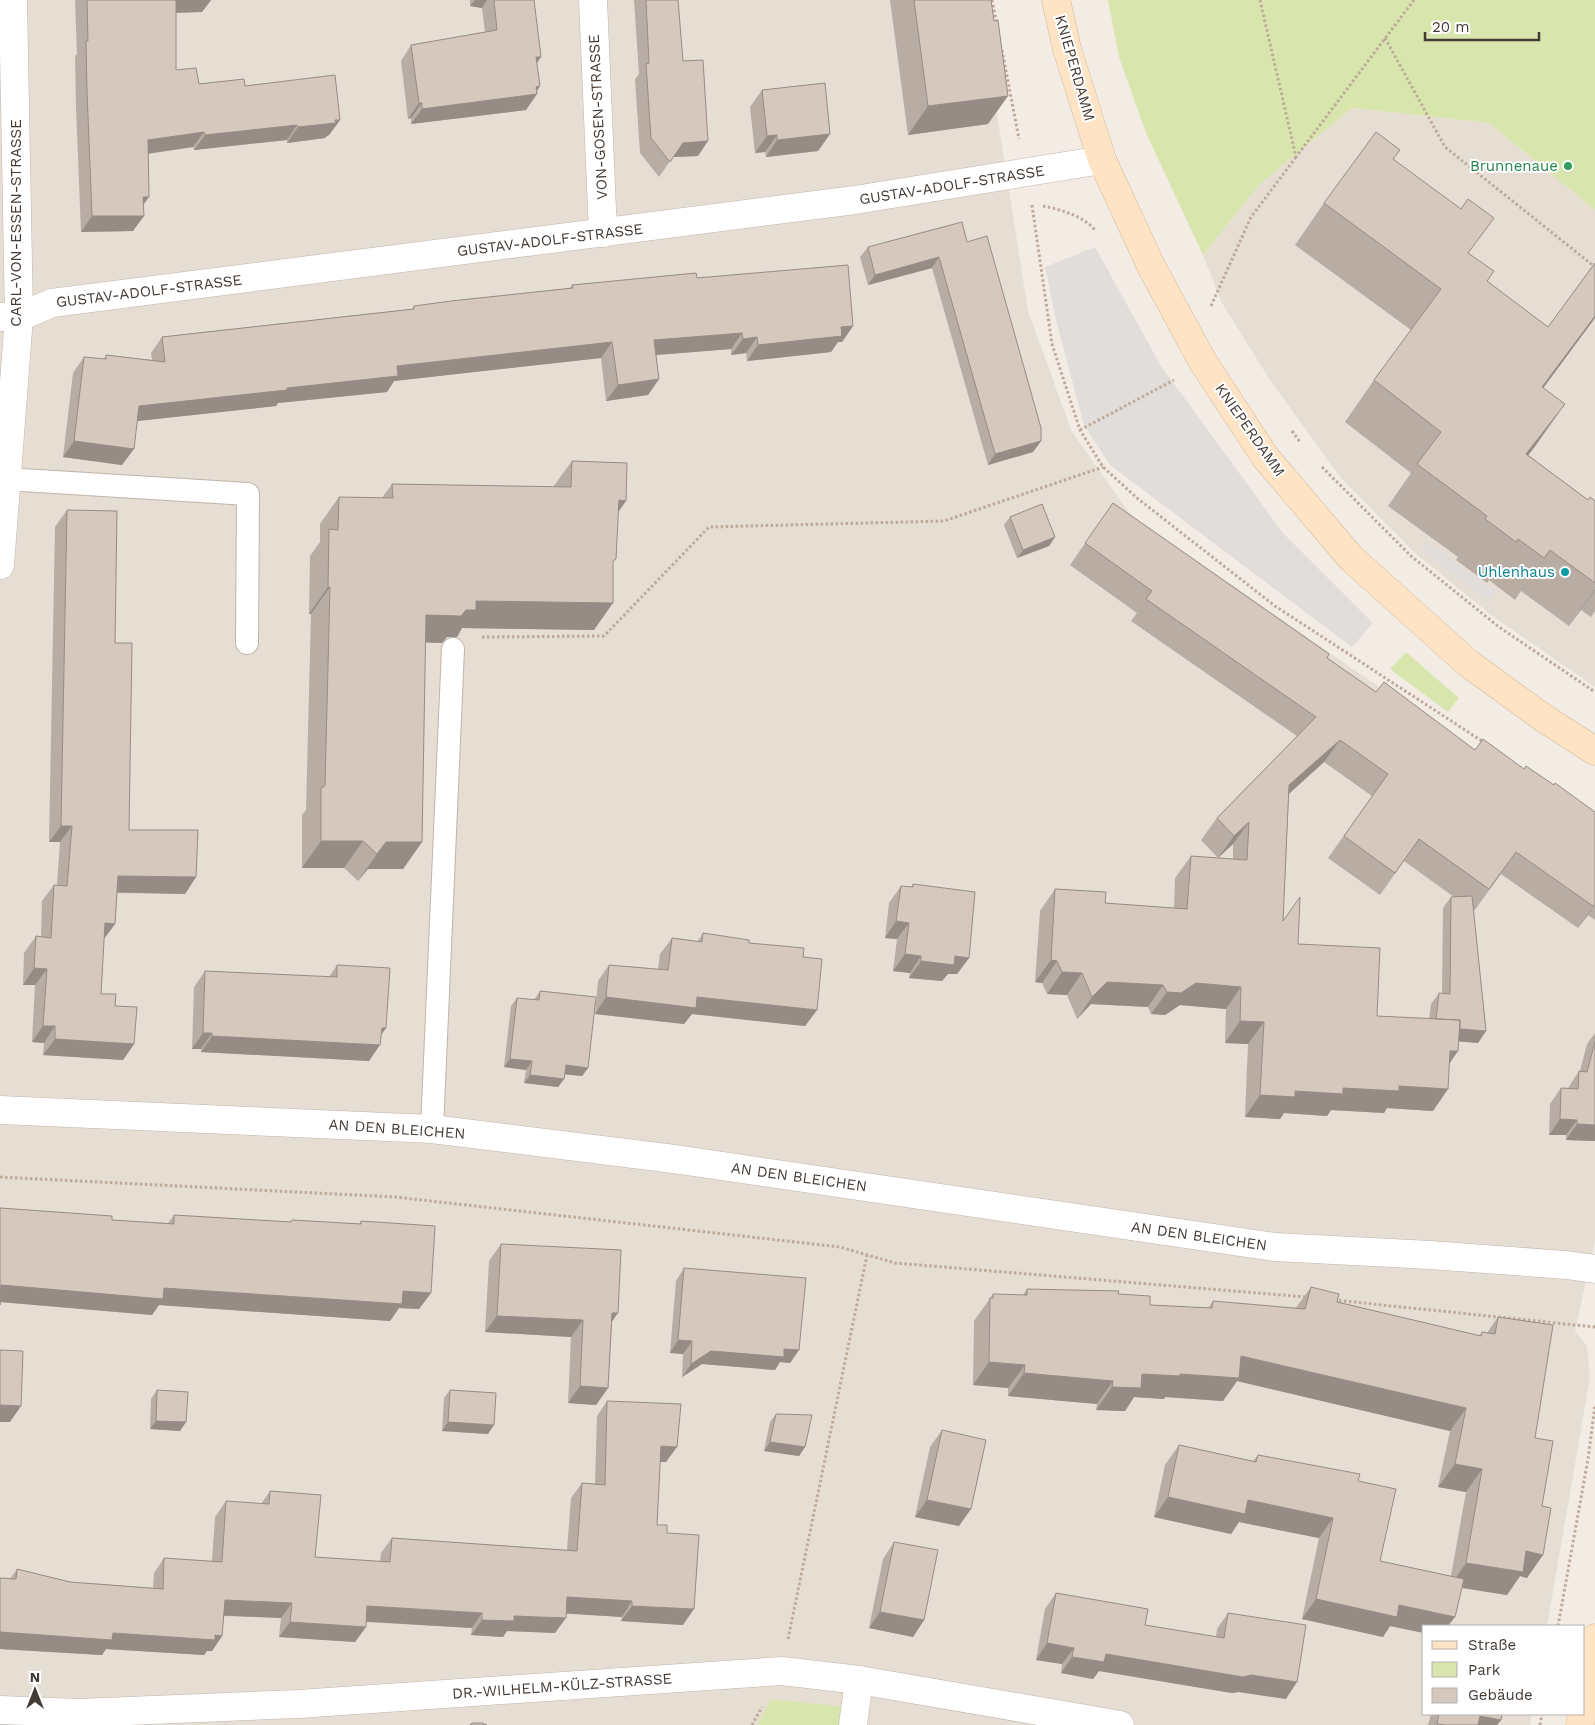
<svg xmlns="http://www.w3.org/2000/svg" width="1595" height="1725" font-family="'Work Sans',sans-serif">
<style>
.residential{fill:#e6ddd3}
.green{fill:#d8e6ae}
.parking{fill:#e0ddda}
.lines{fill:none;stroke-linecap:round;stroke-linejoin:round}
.service-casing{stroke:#c0b5ab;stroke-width:24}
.minor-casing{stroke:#c0b5ab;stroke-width:29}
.secondary-casing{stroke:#d5b998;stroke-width:29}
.path{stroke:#bfaa99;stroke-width:3;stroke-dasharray:2.5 2.5;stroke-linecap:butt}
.service{stroke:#fff;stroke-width:22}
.minor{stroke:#fff;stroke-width:28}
.secondary{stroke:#fee4c4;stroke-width:28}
.wall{fill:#b9aca3;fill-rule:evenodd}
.shaded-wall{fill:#968c85}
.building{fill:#d7c8be;stroke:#968c85}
.leisure-dot{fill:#2e9e5b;stroke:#fff;stroke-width:2}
.culture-dot{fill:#0f9aa8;stroke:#fff;stroke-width:2}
.labels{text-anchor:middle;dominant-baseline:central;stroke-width:4;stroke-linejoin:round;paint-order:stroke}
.street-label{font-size:15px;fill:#453b35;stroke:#fff}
.leisure-label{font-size:15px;fill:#27864d;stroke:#fff;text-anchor:end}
.culture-label{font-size:15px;fill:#0d838f;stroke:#fff;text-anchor:end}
</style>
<rect width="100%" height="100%" fill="#f2ece5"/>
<path class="residential" d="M0,0H979L1028,311L1072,432L1130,514L1595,837V1241L1575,1331L1587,1346L1590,1377L1547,1626H1424V1714H1532L1530,1725H0Z
M1351,108L1489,123L1595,210V687L1491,615L1415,553L1340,477L1270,380L1222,303L1203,255L1260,184Z"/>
<path class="green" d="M1108,0H1595V210L1489,123L1352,108L1260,184L1203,255L1146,133L1119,57Z
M1406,652L1459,698L1448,712L1390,669Z
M771,1699L847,1707L845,1725H757Z"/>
<path class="parking" d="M1095,247L1161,366L1283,533L1373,623L1352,647L1110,465L1084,425L1056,320L1045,267Z
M1427,541L1496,591L1488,601L1420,551Z"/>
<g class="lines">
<g class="service-casing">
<path id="service" d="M6,479L248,494L247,643
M432,1129L453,649"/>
</g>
<g class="minor-casing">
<path id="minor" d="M593,0L603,233
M0,317H19L52,303L855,200L1102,160
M0,565L19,317L13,0
M0,1110L432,1129L674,1159L1275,1247L1430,1255L1566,1265L1595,1269
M0,1710L79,1713L299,1704L782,1671L859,1680L1120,1725
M853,1725L859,1680"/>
</g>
<g class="secondary-casing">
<path id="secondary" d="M1056,0L1067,49L1102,160L1151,266L1203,362L1266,458L1351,558L1469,664L1545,719L1595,751
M1584,1702L1595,1638
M1580,1725L1582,1714"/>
</g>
<path class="path" d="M992,0L997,24
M1260,0L1296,157L1414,0
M1385,38L1445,147L1595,267
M1002,50L1019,139
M1032,205L1052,344L1080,430L1103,467L1137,498L1275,606L1485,743
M1043,206C1061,210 1082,215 1095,230
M1211,306L1251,217L1296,157
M1080,430L1174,380
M1292,431L1300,442
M1322,467L1411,556L1499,627L1595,692
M482,637L604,636L709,527L944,521L1103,467
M0,1177L395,1197L840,1247L895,1263L1306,1297
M1334,1300L1595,1327
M1558,1626L1588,1459L1595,1405
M788,1639L867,1255
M752,1725L762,1707
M1540,1725L1542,1714"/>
<use href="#service" class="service"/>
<use href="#minor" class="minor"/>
<use href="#secondary" class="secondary"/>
</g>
<path class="wall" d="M75,0H211L202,12L176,13V70L199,84L245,86L340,120L329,135L327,136L325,138L287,143V140L194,150L193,147L148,154L143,204L133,231L81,232L76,107L75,56L77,54Z
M470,0H534L541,57L537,63L540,86L526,110L411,124V118L408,119L401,61L411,45L485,32L482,8L470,6Z
M634,0H678L683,61L698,156L673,157L659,177L640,153L635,79L639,74Z
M890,0H991L988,124L908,135Z
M762,90L830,134L818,151L766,157L765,152L755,153L750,107Z
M1394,159L1469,253L1487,281L1548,327L1595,263V318L1543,388L1536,445L1528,455L1588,500L1595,501V611L1591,617L1581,610L1569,626L1521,591L1515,600L1489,580L1487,583L1456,560L1458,557L1388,506L1411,473L1345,422L1374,380L1411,330L1295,245L1324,203Z
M967,242L1041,441L1033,452L988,465L932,268L868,285L860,257L868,247Z
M697,278L853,326L842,342H838L831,352L747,361L746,353L731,355V349L656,355L659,379L648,395L606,401L601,358L394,381L387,392L278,403L276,406L137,421L122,465L63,457L73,373L84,357L104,359L106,355L152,360L151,353L162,337L412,309L414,306L570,288L572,285Z
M572,461L618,512L613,562L594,630L462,628L457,637H447L442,643L425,642L422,842L403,869H368L358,881L344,868H302V815L306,810L311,614H309L310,556L320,542V524L339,497L382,498L392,484L553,487Z
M1113,503L1327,658L1376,692L1475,750L1524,769L1554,785L1595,812V920L1588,915L1578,928L1501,874L1474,911H1473L1486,1031L1478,1043L1459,1041L1449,1064L1433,1111L1387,1108L1384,1113L1331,1110L1327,1116L1284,1113L1280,1119L1245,1117L1248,1044L1225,1043L1226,1009L1180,1005L1165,1015L1151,1014L1148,1007L1091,1004L1077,1019L1067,995L1047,994L1042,983L1035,982L1040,911L1055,889L1105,903L1174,908L1175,878L1191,856L1218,858L1201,840L1217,818L1297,736L1131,621L1137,613L1070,565ZM1324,762L1372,796L1328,858L1380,895L1404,861L1454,897H1451L1443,908L1442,993H1439L1431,1004L1429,1019L1377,1016L1298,944L1283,921L1289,794ZM1233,844V859L1218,858Z
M67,510L115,643L129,830L196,877L185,894L117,893L115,924L104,939L101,994L115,1006L134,1044L123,1060L43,1055L44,1043L32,1042L35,985H23L24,953L36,936L41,937L42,901L54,885H57L60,842H49L55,527Z
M1010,517L1055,537L1049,546L1017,558L1004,525Z
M913,884L969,958L957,974H948L942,981L909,978L910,973L893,971L897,939L885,938L889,903L901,886L911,887Z
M703,933L749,943L803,957L817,1010L805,1026L692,1014L684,1024L595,1014L598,981L609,965L658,969L660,954L672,938L697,942Z
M337,965L381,1035L369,1061L201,1052V1049H192L194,987L205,971L329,977Z
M540,991L588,1068L582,1076L565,1074L564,1079L558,1087L524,1083L526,1070L504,1067L511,1006L517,998L534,1000Z
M1595,1033V1141L1566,1140V1135H1549L1550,1104L1561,1088H1568L1579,1071H1580L1587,1044Z
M0,1208L112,1220L168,1223L174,1215L290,1222L292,1220L359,1224L361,1221L431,1293L419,1309L399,1308L390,1321L159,1305L152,1315L0,1302Z
M501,1244L612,1323L608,1388L596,1405L568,1403L571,1337L485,1332L489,1261Z
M684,1268L799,1350L790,1363L780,1362L775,1370L702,1364L682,1377L683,1354L670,1353L676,1281Z
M1311,1287L1337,1302L1479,1336L1482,1332L1487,1333L1498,1317L1535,1438L1527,1578L1520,1576L1507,1595L1462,1588L1424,1626V1633L1390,1626L1383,1637L1302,1619L1319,1538L1239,1522L1231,1534L1154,1517L1165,1465L1179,1445L1253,1461L1258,1455L1358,1481L1380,1561L1451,1576L1466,1492L1438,1487L1450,1431L1237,1381L1223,1401L1165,1397L1164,1399L1134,1397L1125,1411L1096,1410L1097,1404L1008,1396V1388L973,1385L974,1321L993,1294L1023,1295L1027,1289L1118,1294L1150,1305L1208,1308L1213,1301L1295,1309Z
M157,1390L186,1422L180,1431L150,1429L151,1399Z
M450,1390L488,1434L442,1431L444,1398Z
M607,1401L666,1462H660L657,1525L667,1533L683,1625L621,1621L622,1617L566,1613L555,1633L507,1631L503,1637L471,1635L472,1628L366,1622V1627L355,1642L279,1637L281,1618L224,1616L222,1636L212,1651H207L204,1655L106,1649L102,1655L0,1649V1578L10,1579L17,1569L70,1582L153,1588L154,1573L164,1558L212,1561L215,1517L226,1501L261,1504L270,1491L315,1557L380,1562L381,1553L392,1538L567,1550L571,1498L582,1483L595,1484L597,1416Z
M776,1414L805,1447L799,1456L764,1451L770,1422Z
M942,1430L959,1526L915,1517L930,1447Z
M894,1542L924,1620L913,1637L869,1628L883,1559Z
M1056,1593L1145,1625L1216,1637L1217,1629L1228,1613L1286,1699L1239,1692L1232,1693L1099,1671L1093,1679L1061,1673L1062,1664L1036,1660L1045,1609Z
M1431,1714H1502L1501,1720L1497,1725H1428Z"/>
<path class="shaded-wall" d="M175,0H211L202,12L166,13Z
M475,0H487L482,8L470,6Z
M536,57H541L530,72Z
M540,86L534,95L537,94L526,110L411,124L422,109Z
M1008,96L988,124L908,135L928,106Z
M419,103H422L411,118L408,119Z
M340,120L329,135L327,136L325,138L287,143L298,127Z
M297,125L287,140L194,150L205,135Z
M204,132L193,147L137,155L148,140Z
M830,134L818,151L766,157L777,140Z
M777,135L765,152L755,153L767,136Z
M708,141L698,156L673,157L683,143Z
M143,197H149L138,212Z
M92,216H144L133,231L81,232Z
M939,257L932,268L868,285L875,275Z
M1595,316V318L1513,429L1542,387Z
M853,326L842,342H838L831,352L747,361L758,345L841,327Z
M742,333L731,349L643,356L654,340Z
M757,337L746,353L731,355L743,339Z
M612,342L601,358L394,381L387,392L278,403L276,406L128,422L139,406L287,388L397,366Z
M659,379L648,395L606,401L618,385Z
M1565,404L1536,445L1497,496L1526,454Z
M74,441L134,449L122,465L63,457Z
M1041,441L1033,452L988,465L995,454Z
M619,500L626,501L607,528Z
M1055,537L1049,546L1017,558L1023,550Z
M328,587H330L311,614H309Z
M1595,589V590L1569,626Z
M476,601L613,603L594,630L462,628L457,637H447L442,643L407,642L426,615Z
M1340,740L1324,762L1274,807L1289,785Z
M1249,822L1233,844L1218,858L1234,836Z
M61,826H72L60,842H49Z
M321,841H363L344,868H302Z
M386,842H422L403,869H368L358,881L377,854Z
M118,876L196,877L185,894L106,892Z
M1595,904L1588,915L1578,928Z
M896,921L909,923L897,939L885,938Z
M105,923L115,924L103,940Z
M905,954L921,956L910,973L893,971Z
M955,956L969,958L957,974H948L942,981L909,978L921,961Z
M1051,960L1057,961L1042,983L1035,982Z
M34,968L47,969L35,985H23Z
M1062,972L1082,973L1067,995L1047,994Z
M1107,982L1163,985L1148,1007L1091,1004L1077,1019L1092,997Z
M1196,983L1241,987L1226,1009L1180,1005L1165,1015L1151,1014L1167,992Z
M606,997H697L817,1010L805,1026L692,1014L684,1024L595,1014Z
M1240,1021L1264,1022L1248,1044L1225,1043Z
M43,1026H55L44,1043L32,1042Z
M1435,1027L1486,1031L1478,1043L1427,1039Z
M382,1028H386L375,1044Z
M203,1033H212L201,1049H192Z
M212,1036L380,1045L369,1061L201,1052Z
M55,1039L134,1044L123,1060L43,1055Z
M1450,1051H1458L1443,1073Z
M510,1059L532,1061L526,1070L504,1067Z
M566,1065L588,1068L582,1076L560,1074Z
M530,1075L564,1079L558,1087L524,1083Z
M1399,1086L1448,1089L1433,1111L1387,1108L1384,1113L1331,1110L1327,1116L1284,1113L1280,1119L1245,1117L1260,1095L1343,1088Z
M1560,1119L1577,1120L1566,1135H1549Z
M1577,1124L1595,1125V1141L1566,1140Z
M1,1285L164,1288L403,1291L431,1293L419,1309L399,1308L390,1321L159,1305L152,1315L0,1302Z
M612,1313H618L606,1330Z
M497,1316L583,1320L571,1337L485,1332Z
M678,1340L692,1341L683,1354L670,1353Z
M784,1349L799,1350L790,1363L780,1362L775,1370L702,1364L682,1377L691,1364L711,1351Z
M1241,1356L1466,1408L1450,1431L1237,1381L1223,1401L1165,1397L1164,1399L1134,1397L1125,1411L1096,1410L1112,1387L1142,1374H1180Z
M989,1362L1025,1365L1008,1388L973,1385Z
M1024,1373L1113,1381L1097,1404L1008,1396Z
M580,1386L608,1388L596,1405L568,1403Z
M0,1405L21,1406L10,1422H0Z
M156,1421L186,1422L180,1431L150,1429Z
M448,1422L494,1425L488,1434L442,1431Z
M770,1442L805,1447L799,1456L764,1451Z
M661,1446L677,1447L666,1462H650Z
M1455,1464L1482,1469L1466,1492L1438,1487Z
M1168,1497L1248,1500L1333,1518L1319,1538L1239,1522L1231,1534L1154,1517Z
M927,1500L971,1509L959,1526L915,1517Z
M1526,1551L1543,1555L1527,1578L1520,1576L1507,1595L1450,1586L1466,1563Z
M567,1597L632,1601L622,1617L556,1613Z
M1316,1599L1399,1605L1455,1617L1448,1626H1424V1633L1390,1626L1383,1637L1302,1619Z
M225,1600L292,1603L281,1618L214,1615Z
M367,1606L482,1613L472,1628L357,1621Z
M632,1606L694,1609L683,1625L621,1621Z
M880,1612L924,1620L913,1637L869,1628Z
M514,1616L566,1618L555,1633L507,1631L503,1637L471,1635L482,1620Z
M290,1622L366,1627L355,1642L279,1637Z
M0,1632L113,1633L222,1636L212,1651H207L204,1655L106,1649L102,1655L0,1649Z
M1047,1643L1074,1648L1062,1664L1036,1660Z
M1106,1654L1251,1675L1297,1682L1286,1699L1239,1692L1232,1693L1099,1671L1093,1679L1061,1673L1072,1657Z
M1480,1716L1501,1720L1497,1725H1473Z"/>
<path class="building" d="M87,0H176V70L196,68L199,84L244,79L245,86L335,75L340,120H335L336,123L298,127L297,125L205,135L204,132L148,140L149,197H143L144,216H92L87,91L86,41H88Z
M494,0H534L541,57H536L540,86L536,87L537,94L422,109V103H419L411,45L497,30Z
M646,0H678L683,61L703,60L708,141L683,143L670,162L651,138L646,64L649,63Z
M914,0H991L994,21L998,20L1008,96L928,106Z
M825,83L830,134L777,140V135L767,136L762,90Z
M1376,132L1400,150L1393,159L1461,209L1468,199L1494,218L1468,253L1494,271L1487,281L1548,327L1595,263V316L1542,387L1565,404L1526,454L1588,500L1590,497L1595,501V583L1550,550L1544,558L1518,539L1516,542L1485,519L1487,516L1417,464L1441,432L1374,380L1441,289L1324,203Z
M962,222L967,242L987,236L1041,428V441L995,454L939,257L875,275L868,247Z
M848,265L853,326L841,327L842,336L758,345L757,337L743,339L742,333L654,340L659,379L618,385L612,342L397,366L398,376L287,388V390L139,406L134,449L74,441L84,357L106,359V355L165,362L162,337L414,309V306L451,301L573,288L572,285L696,273L697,278Z
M572,461L627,463L626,501L619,500L616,559L613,561V603L476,601V610H466L461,616L426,615L422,842H386L377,854L363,841H321V788L325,786L330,587H328L329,529L338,530L339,497L393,498L392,484L571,487Z
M1113,503L1329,654L1327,658L1376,692L1384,682L1475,750L1483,739L1524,769L1526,766L1554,785L1555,783L1595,812V904L1593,906L1516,852L1489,889L1419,839L1395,873L1344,836L1388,774L1340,740L1289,785L1283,921L1300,897L1298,944L1380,948L1377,1016L1460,1020L1458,1051H1450L1448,1089L1399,1086V1091L1343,1088V1094L1295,1091V1097L1260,1095L1264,1022L1240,1021L1241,987L1196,983L1181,993L1167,992L1163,985L1107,982L1092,997L1082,973L1062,972L1057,961L1051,960L1055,889L1106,892L1105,903L1187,909L1191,856L1247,860L1249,822L1234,836L1217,818L1316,717L1146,599L1152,591L1085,543Z
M1042,504L1055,537L1023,550L1010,517Z
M67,510L117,511L115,643H132L129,830H198L196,877L118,876L115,924L105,923L101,994H116L115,1006L137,1007L134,1044L55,1039V1026H43L47,969L34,968L36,936L51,938L54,885L67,886L72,826H61Z
M913,884L975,892L969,958L955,956L954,965L921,961V956L905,954L909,923L896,921L901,886L913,887Z
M1472,896L1486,1031L1460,1029V1020L1436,1019L1439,993L1450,994L1451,897Z
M703,933L749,940V943L804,948L803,957L822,959L817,1010L697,997L696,1008L606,997L609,965L668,970L672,938L702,942Z
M337,965L390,968L386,1028H382L380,1045L212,1036V1033H203L205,971L337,977Z
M540,991L596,997L588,1068L566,1065L564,1079L530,1075L532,1061L510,1059L517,998L539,1000Z
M1595,1042V1125L1577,1124V1120L1560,1119L1561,1088L1578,1089L1579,1071L1587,1072Z
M0,1208L112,1216V1220L174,1224V1215L291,1222L292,1220L361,1224V1221L435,1226L431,1293L403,1291L402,1304L164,1288L163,1299L1,1285L0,1305Z
M501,1244L621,1250L618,1313H612L608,1388L580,1386L583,1320L497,1316Z
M684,1268L806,1278L799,1350L784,1349V1357L711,1351L691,1364L692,1341L678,1340Z
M1311,1287L1339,1294L1337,1302L1481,1336L1482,1332L1495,1334L1498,1317L1553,1325L1535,1438L1553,1441L1542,1506L1551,1508L1543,1555L1526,1551L1523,1572L1466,1563L1482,1469L1455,1464L1466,1408L1241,1356L1239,1378L1180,1374V1376L1142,1374L1141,1388L1112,1387L1113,1381L1024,1373L1025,1365L989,1362L990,1298H993V1294L1027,1295V1289L1119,1291L1118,1294L1150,1296V1305L1212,1308L1213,1301L1305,1309Z
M0,1350L23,1351L21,1406L0,1405Z
M157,1390L188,1392L186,1422L156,1421Z
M450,1390L496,1393L494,1425L448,1422Z
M607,1401L681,1404L677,1447L661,1446L657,1525H667V1533L699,1535L694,1609L632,1606V1601L567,1597L566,1618L514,1616V1621L482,1620V1613L367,1606L366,1627L290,1622L292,1603L225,1600L222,1636L215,1635V1640L113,1633L112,1640L0,1632V1578L16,1579L17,1569L70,1582L163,1589L164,1558L222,1562L226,1501L269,1504L270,1491L321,1495L315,1557L390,1562L392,1538L577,1551L582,1483L605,1485Z
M776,1414L812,1415L805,1447L770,1442Z
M942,1430L986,1440L971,1509L927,1500Z
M1179,1445L1256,1462L1258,1455L1360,1474L1358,1481L1396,1489L1380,1561L1464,1579L1455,1617L1399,1605L1397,1617L1316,1599L1333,1518L1248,1500L1245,1514L1168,1497Z
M894,1542L938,1550L924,1620L880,1612Z
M1056,1593L1148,1609L1145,1625L1224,1638L1228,1613L1306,1625L1297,1682L1251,1675L1243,1677L1106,1654L1104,1662L1072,1657L1074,1648L1047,1643Z
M1439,1714H1502L1501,1720L1480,1716L1478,1725H1445L1437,1724Z
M472,1723H482L487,1725H470Z"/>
<circle class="leisure-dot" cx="1568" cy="166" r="5"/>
<circle class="culture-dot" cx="1565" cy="572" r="5"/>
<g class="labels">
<g class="street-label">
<text transform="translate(1075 68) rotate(74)">KNIEPERDAMM</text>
<text transform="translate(598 117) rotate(-93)">VON-GOSEN-STRASSE</text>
<text transform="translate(952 185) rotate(-9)">GUSTAV-ADOLF-STRASSE</text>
<text transform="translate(16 223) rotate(-90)">CARL-VON-ESSEN-STRASSE</text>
<text transform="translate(550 240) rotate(-7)">GUSTAV-ADOLF-STRASSE</text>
<text transform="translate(149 291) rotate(-7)">GUSTAV-ADOLF-STRASSE</text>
<text transform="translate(1250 430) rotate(55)">KNIEPERDAMM</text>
<text transform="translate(397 1129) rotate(4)">AN DEN BLEICHEN</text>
<text transform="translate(799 1177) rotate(8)">AN DEN BLEICHEN</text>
<text transform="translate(1199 1236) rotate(8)">AN DEN BLEICHEN</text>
<text transform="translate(562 1686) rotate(-4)">DR.-WILHELM-KÜLZ-STRASSE</text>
</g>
<g class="leisure-label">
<text x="1558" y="166">Brunnenaue</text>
</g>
<g class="culture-label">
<text x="1555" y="572">Uhlenhaus</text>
</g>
</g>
<rect x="1422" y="1625" width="162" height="90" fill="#ffffff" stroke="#b5b1ae"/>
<rect x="1432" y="1641" width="25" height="8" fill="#fee4c4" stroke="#b5b1ae"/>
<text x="1468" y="1650" font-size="15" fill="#453b35">Straße</text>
<rect x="1432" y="1662" width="25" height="15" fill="#d8e6ae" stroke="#b5b1ae"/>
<text x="1468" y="1675" font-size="15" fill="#453b35">Park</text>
<rect x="1432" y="1688" width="25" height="15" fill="#d7c8be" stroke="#b5b1ae"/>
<text x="1468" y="1700" font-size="15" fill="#453b35">Gebäude</text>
<g transform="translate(35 1690)" stroke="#ffffff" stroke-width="4" paint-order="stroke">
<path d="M0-4L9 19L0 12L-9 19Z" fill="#453b35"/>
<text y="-8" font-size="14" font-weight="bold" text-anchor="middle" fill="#453b35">N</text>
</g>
<path d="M1425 32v8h114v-8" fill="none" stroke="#453b35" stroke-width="2.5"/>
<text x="1432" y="32" font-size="15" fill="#453b35" stroke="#ffffff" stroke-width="4" paint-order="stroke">20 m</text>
</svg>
